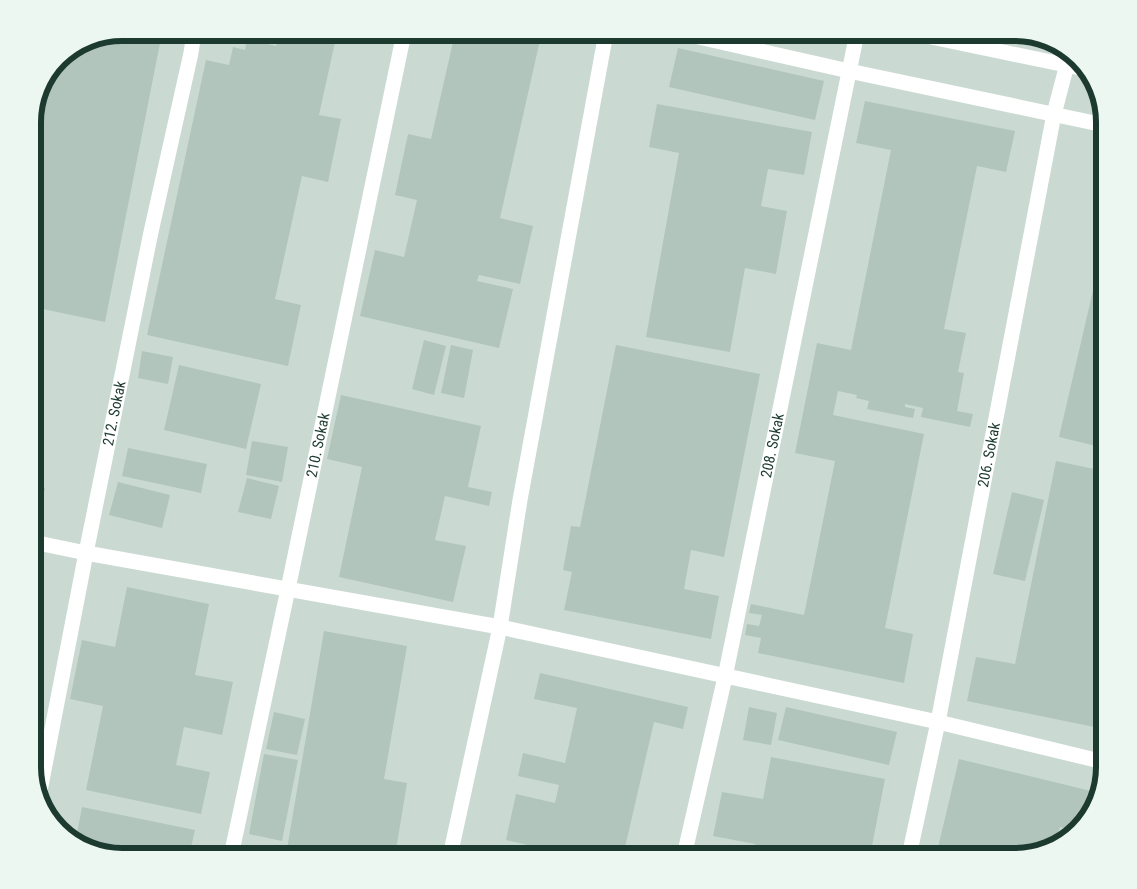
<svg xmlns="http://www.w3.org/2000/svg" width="1137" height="889" font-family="'Roboto Condensed',sans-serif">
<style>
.built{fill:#cadad2}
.building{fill:#b1c5bc}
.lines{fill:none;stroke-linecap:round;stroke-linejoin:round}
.street{stroke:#fff;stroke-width:15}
.labels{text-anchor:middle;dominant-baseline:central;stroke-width:4;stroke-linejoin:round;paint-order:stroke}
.street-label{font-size:15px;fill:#1d3a31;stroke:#ecf7f1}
.rim{fill:none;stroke:#1d3a31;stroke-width:6}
</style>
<rect width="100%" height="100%" fill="#dceae3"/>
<path class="built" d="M122,33H1015L1074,55L1095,83L1104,122V767L1082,826L1054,847L1015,856H122L63,834L42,806L33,773V116L42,82L63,55Z"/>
<path class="building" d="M122,32L162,33L105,322L33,307V116L42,82L63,55Z
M279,33H337L319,115L341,119L328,182L302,176L275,299L301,305L288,366L147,335L206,60L229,65L233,47L245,50L247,39L276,46Z
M455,33H509L540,40L500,218L533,226L520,284L479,275L477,281L513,289L499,348L360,316L375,250L404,257L417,200L395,195L408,134L431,139Z
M980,33H1002L1001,38Z
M678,48L824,81L815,120L669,87Z
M865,101L1015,131L1006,172L977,166L944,329L966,333L958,372L964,373L957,411L973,414L970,427L921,417L923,408L905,404V407L915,409L913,418L867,409L869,401L856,398L857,395L838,391L833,415L924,434L885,628L913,634L904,683L758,653L761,638L745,635L747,624L759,626L762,615L749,613L751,604L804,615L835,461L795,453L817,343L851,350L891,150L856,143Z
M657,104L812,132L804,175L768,169L761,206L787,211L776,274L745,268L730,352L646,337L679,153L649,147Z
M1104,243V448L1059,437Z
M424,340L446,346L434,395L412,389Z
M451,345L473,350L464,398L441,393Z
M616,345L760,374L724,557L691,550L684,589L719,596L711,639L564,610L572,572L563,570L571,526L580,527Z
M142,351L173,357L168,384L138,378Z
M179,365L261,384L246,449L164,430Z
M341,395L481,426L468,487L492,492L489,506L445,496L435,540L466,546L453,602L339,577L362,467L327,459Z
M252,441L288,447L282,482L246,475Z
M128,448L207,464L201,493L122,476Z
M1056,461L1104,471V637L1102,636L1093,680L1104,683V729L967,701L976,657L1015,664Z
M247,478L279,486L271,519L238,512Z
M118,482L170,495L162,528L109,515Z
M33,486L45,488L39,516L33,514Z
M1012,492L1044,500L1025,581L993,574Z
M127,587L209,604L195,675L233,682L222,735L184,727L176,765L210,772L201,814L86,790L103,706L70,699L82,640L115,647Z
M324,631L407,646L384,779L407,783L395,856H328L287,849Z
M540,673L688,707L683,729L654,722L623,856H543L545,849L506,840L516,794L555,803L559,785L518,776L523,753L565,763L577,708L534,699Z
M749,707L777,713L771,745L743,740Z
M786,707L897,732L889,765L778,740Z
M274,712L305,719L297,755L266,749Z
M264,754L298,760L282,841L249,834Z
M771,757L885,779L870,856H753L755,844L713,836L722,792L763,799Z
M959,759L1095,792L1082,826L1076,831L1060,827L1054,847L1015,856H936Z
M82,807L195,830L189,856H122L76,839Z"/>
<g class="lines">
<g class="street">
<path d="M681,33L849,71L1104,125"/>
<path d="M912,33L1085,69"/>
<path d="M33,542L86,553L500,627L938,722L1104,762"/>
<path id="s1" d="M39,796L86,553L151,232L191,53L194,33"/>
<path id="s2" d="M231,856L288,589L404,33"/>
<path d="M450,856L500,627L520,500L606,33"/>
<path id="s3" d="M684,856L725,677L857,33"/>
<path id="s4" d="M909,856L938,722L1054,114L1070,53"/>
</g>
</g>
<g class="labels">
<g class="street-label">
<text stroke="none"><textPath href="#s1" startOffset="390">212. Sokak</textPath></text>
<text stroke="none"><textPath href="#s2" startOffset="420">210. Sokak</textPath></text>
<text stroke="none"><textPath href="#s3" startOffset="420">208. Sokak</textPath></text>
<text stroke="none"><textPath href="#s4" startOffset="409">206. Sokak</textPath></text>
</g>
</g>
<path d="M0 0H1137V889H0ZM122 41H1015A81 81 0 0 1 1096 122V767A81 81 0 0 1 1015 848H122A81 81 0 0 1 41 767V122A81 81 0 0 1 122 41Z" fill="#ecf7f1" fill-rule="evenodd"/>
<path class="rim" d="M122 41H1015A81 81 0 0 1 1096 122V767A81 81 0 0 1 1015 848H122A81 81 0 0 1 41 767V122A81 81 0 0 1 122 41Z"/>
</svg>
